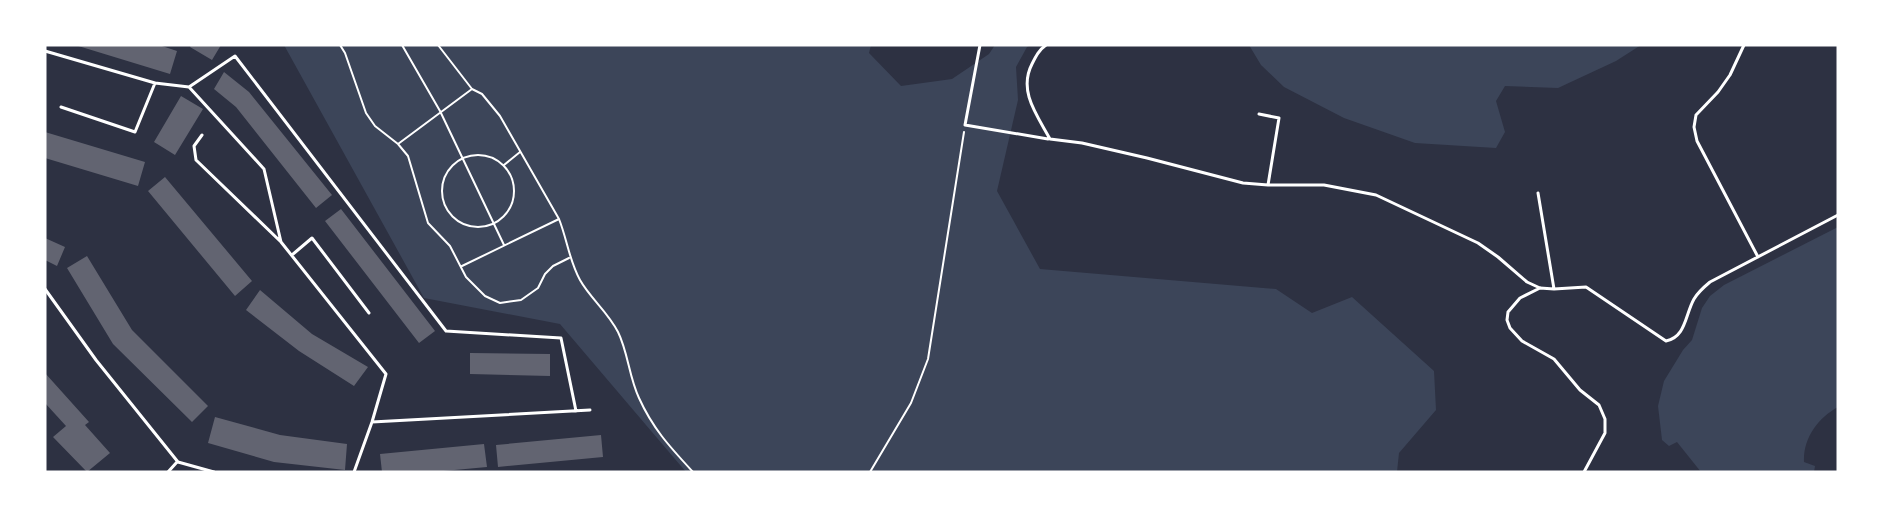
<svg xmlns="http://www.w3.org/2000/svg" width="1883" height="517" font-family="'PT Sans Narrow',sans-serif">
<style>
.green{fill:#3c4559}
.building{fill:#626471}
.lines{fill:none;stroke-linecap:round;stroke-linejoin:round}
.path{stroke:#fff;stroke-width:2}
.service{stroke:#fff;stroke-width:3}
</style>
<rect width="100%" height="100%" fill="#2d3142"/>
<path class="green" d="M284,45H871L869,53L901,86L952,79L989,54L995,45H1031L1027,47L1016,67L1018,100L997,191L1040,269L1276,289L1312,313L1352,297L1434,371L1436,410L1399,453L1397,472H686L560,324L424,298Z
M1249,45H1641L1616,61L1558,88L1505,86L1496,101L1505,132L1496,148L1415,143L1344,118L1284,87L1261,65Z
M1838,227V407C1818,418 1803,438 1804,462L1815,466L1814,472H1701L1677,442L1669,446L1662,440L1658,406L1664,381L1683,350L1692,340L1702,308L1710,296L1724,285Z"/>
<path class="building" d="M75,45H159L177,51L170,74Z
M191,45H221L212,60L190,47Z
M224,72L249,92L332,195L316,208L236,107L214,89Z
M181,96L203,109L175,155L154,142Z
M45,132L145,162L138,186L45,158Z
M165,177L252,281L235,296L148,191Z
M341,209L435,331L419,343L325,221Z
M45,238L65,247L57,266L45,260Z
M87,256L132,330L208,406L192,422L113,344L67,268Z
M260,290L312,334L368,367L354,386L299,351L246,310Z
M470,353L550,354V376L470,374Z
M45,373L89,422L85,425L110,453L87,472L53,437L66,426L45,403Z
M215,417L280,435L347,444L345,470L274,462L208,443Z
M601,435L603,457L498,467L496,445Z
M484,444L487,467L433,472H382L380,454Z"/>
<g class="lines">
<path class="path" d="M340,45L345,53L366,113L375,126L398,144L408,156L428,223L450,246L466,277L485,296L500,303L521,300L538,288L545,274L553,266L569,258
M402,45L440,111L504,245
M438,45L472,89L482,94L500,116L559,219C567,239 569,260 580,280C590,298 608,312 618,332C628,352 629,377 639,398C653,429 670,447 693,472
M398,144L472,89
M442 191a36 36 0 1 1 72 0a36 36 0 1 1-72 0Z
M504,165L520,152
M462,266L559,219
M870,472L911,403L928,359L964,132"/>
<path class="service" d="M980,45L965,125L1048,139
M1046,45C1039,50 1036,56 1032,64C1018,91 1037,115 1050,139L1082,143L1147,158L1243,183L1268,185H1324L1376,195L1478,243L1498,257L1527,282L1540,288L1554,289L1586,287L1666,341C1686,337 1685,315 1694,299C1698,292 1704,287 1710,282L1838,215
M1744,45L1730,75L1718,92L1696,115L1694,127L1697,141L1758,257
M45,51L155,83L189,87L264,169L281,242L386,374L372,422L354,472
M189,87L235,56L446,331L561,338L576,411
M61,107L135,132L155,83
M1259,114L1279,118L1268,185
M202,135L194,146L196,160L280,241
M1538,193L1554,289
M292,255L312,238L369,313
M1540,288L1520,298L1508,312L1507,320L1510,328L1522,341L1554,359L1580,390L1599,405L1605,419V433L1584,472
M45,289L96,360L178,462L214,472
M372,422L590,410
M168,472L177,462"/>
</g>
<rect width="1883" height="517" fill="none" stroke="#ffffff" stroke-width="93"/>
</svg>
